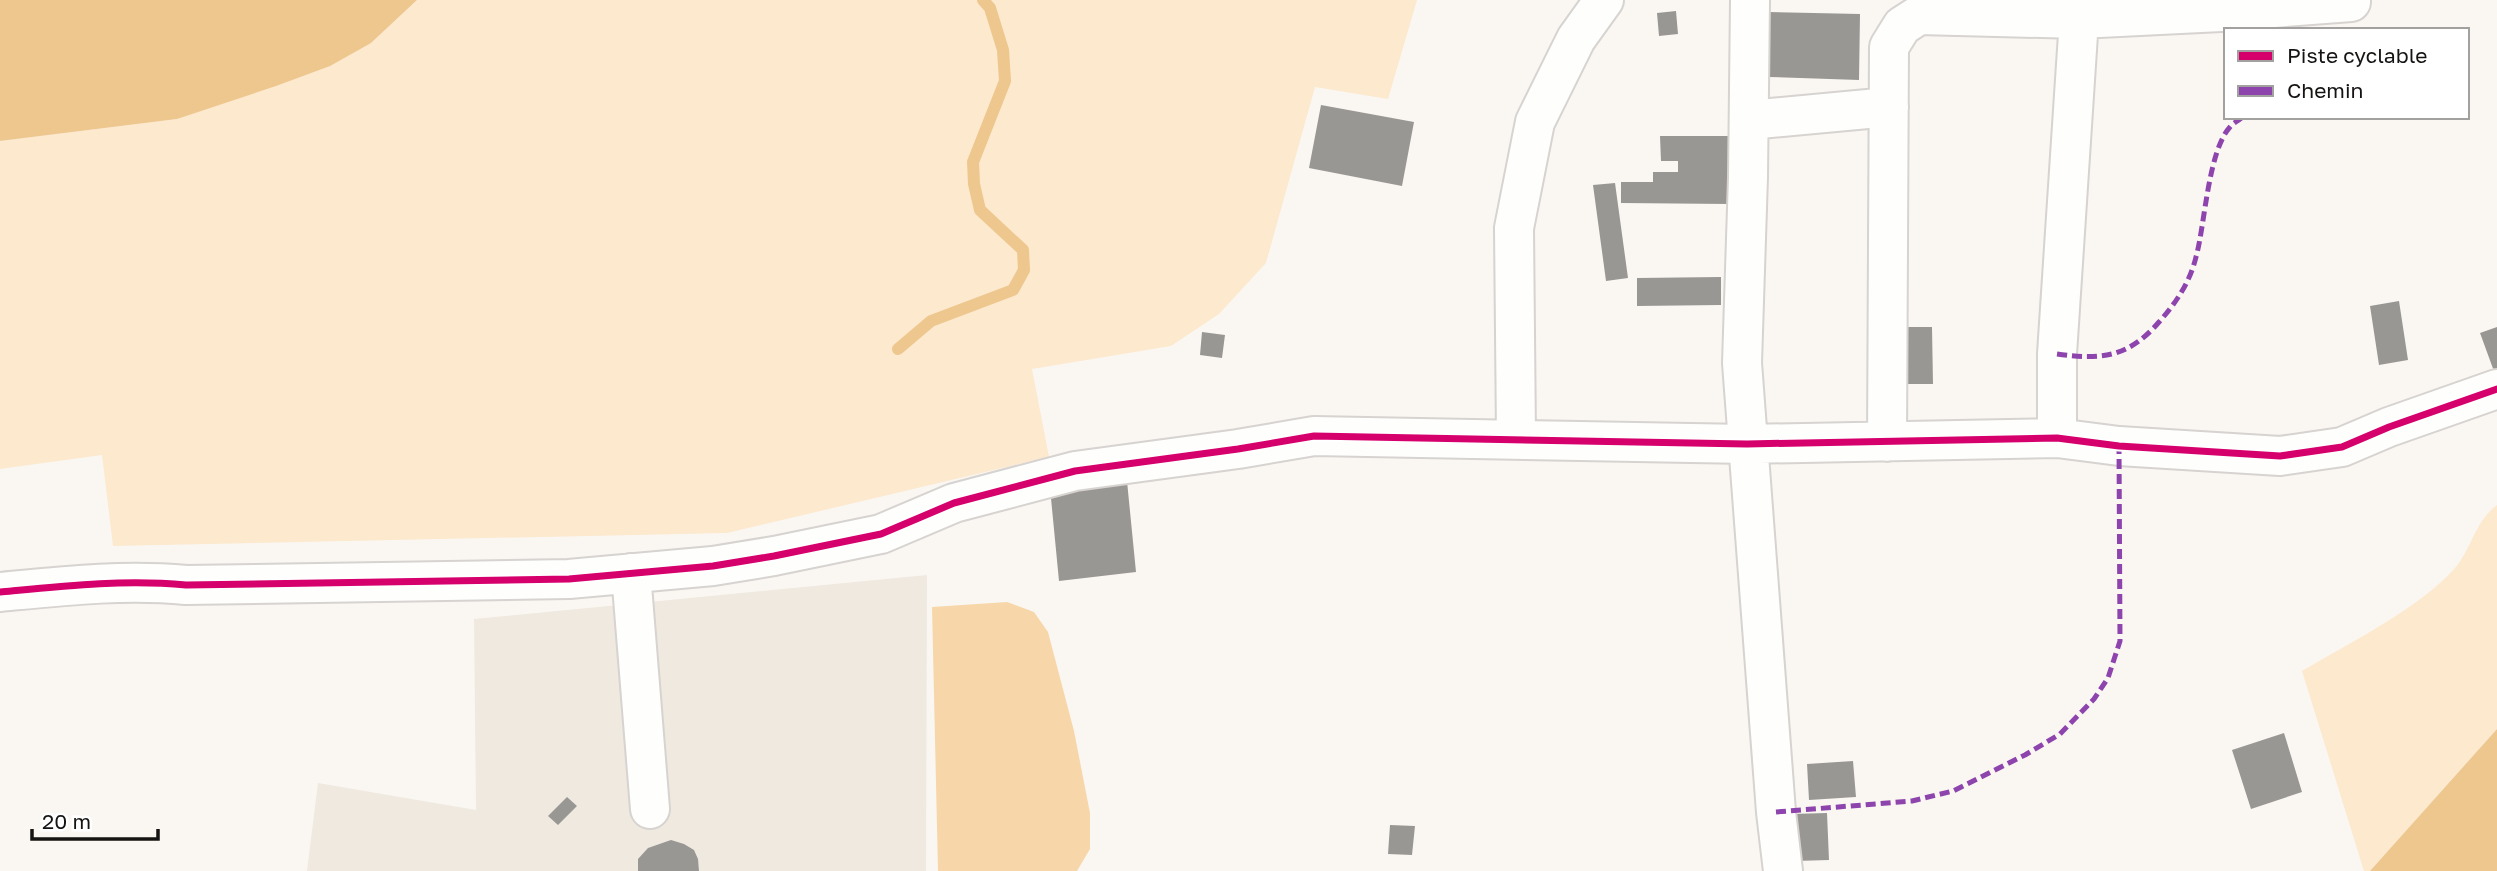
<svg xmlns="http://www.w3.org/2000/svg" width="2497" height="871" font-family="'Golos Text',sans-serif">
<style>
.built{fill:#f0e9e0}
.green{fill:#fce9ce}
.forest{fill:#f7d7aa}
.water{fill:#eec78f}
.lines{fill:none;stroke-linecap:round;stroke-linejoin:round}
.stream{stroke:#eec78f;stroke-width:12}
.building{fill:#999794}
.minor-casing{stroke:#d6d3d0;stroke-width:42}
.minor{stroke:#fefefd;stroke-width:38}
.quiet{stroke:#8e44ad;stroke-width:5;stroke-dasharray:10 5;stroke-linecap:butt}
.cycleway-casing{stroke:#fff;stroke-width:11}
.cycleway{stroke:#d6006c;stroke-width:7}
</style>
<rect width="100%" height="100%" fill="#faf7f3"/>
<path class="built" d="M927,575L926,871H307L318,783L476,810L474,619Z"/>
<path class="green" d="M417,0H1417L1388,99L1315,87L1266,263L1219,314L1171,346L1032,369L1049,457L727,533L113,546L102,455L0,469V141L177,119L371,43Z
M2497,505V729L2370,871H2364L2302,671C2349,643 2420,608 2455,568C2472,548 2475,521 2497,505Z"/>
<path class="forest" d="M1007,602L1034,612L1048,632L1074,731L1090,813V849L1077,871H938L932,607Z"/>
<path class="water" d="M0,0H417L371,43L330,66L276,86L177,119L0,141Z
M2497,729V871H2370Z"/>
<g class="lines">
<path class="stream" d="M898,349L931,321L1013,290L1024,270L1023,250L980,210L974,184L973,162L1005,81L1003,50L990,8L983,0"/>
</g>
<path class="building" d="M1676,11L1678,34L1659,36L1657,13Z
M1768,12L1860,14L1859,80L1769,77Z
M1321,105L1414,122L1402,186L1309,168Z
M1660,136H1729V204L1621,203V182H1653V172H1678V161H1661Z
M1615,183L1628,278L1606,281L1593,185Z
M1721,277V305L1637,306V278Z
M2399,301L2408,360L2379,365L2370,306Z
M1904,327H1932L1933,384H1905Z
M2497,327V373L2495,374L2480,333Z
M1202,332L1225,335L1222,358L1200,355Z
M1127,481L1136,572L1059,581L1050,488Z
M2284,733L2302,792L2251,809L2232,750Z
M1853,761L1856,797L1809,800L1807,764Z
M567,797L577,806L558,825L548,816Z
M1827,813L1829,860L1795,861L1792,814Z
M1390,825L1415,826L1412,855L1388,854Z
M671,840L684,844L694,850L698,859L699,871H638V859L648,848Z"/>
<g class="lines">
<g class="minor-casing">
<path id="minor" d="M1750,0L1748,177L1742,363L1776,812L1783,871
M1749,120L1889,107
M1516,438L1514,228L1535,122L1576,39L1604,0
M2057,438V354L2079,19L2078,0
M1887,442L1889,47L1902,26L1919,15L2079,19L2221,12L2351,2
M631,573L650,809
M0,592C62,586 124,579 186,585L569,579L713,566L774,556L881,534L954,503L1075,471L1238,449L1314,436L1747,444L2057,438L2119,446L2280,456L2342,447L2389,427L2497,389"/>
</g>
<use href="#minor" class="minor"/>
<path class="quiet" d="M2057,354C2101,360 2128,358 2159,322C2176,303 2190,282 2196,257C2205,225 2208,151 2230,127C2233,123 2239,120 2243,117
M1776,812L1912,801L1953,791L2025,755L2060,734L2094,699L2108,678L2120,641L2119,446"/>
<g class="cycleway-casing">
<path id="cycleway" d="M0,592C62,586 124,579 186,585L569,579L713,566L774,556L881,534L954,503L1075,471L1238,449L1314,436L1747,444L2057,438L2119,446L2280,456L2342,447L2389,427L2497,389"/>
</g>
<use href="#cycleway" class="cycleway"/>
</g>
<rect x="2224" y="28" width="245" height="91" fill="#ffffff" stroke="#a2a1a0" stroke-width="2"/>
<rect x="2238" y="51" width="35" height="10" fill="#d6006c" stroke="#a2a1a0" stroke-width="2"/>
<text x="2287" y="63" font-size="21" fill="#161412">Piste cyclable</text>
<rect x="2238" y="86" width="35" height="10" fill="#8e44ad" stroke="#a2a1a0" stroke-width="2"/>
<text x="2287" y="98" font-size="21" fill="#161412">Chemin</text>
<path d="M32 829v10h126v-10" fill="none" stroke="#161412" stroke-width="3.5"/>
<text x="42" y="829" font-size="21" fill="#161412" stroke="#ffffff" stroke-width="5" paint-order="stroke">20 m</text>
</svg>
